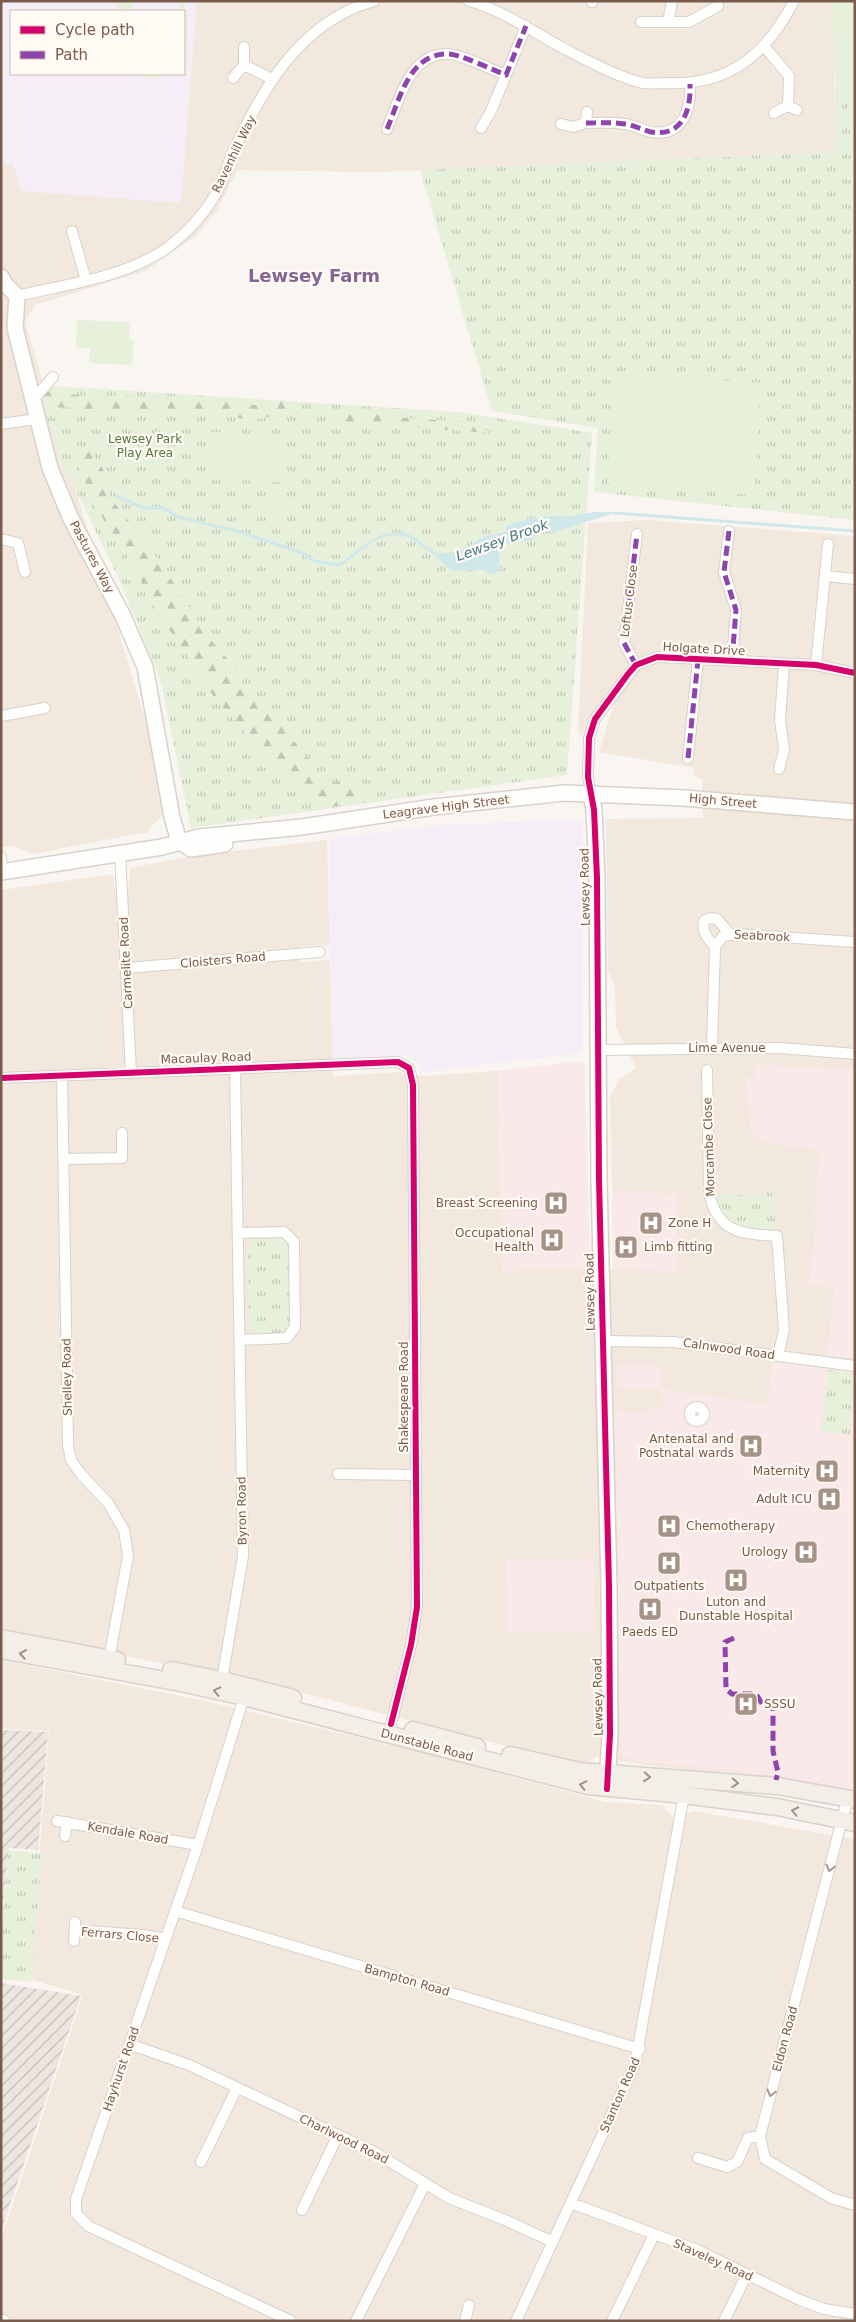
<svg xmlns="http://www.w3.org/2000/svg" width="856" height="2322" font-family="'DejaVu Sans',sans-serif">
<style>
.residential{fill:#f2e8de;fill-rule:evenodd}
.industrial{fill:url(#industrial-furrows)}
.education{fill:#f6eef6;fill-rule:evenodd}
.medical{fill:#fae9e9}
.grass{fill:url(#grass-tufts)}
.forest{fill:url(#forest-firs)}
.garden{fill:#e7f0db}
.water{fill:#d0e8ea}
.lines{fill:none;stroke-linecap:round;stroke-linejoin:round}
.stream{stroke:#d0e8ea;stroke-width:3}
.street-casing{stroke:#d7d1cb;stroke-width:12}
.secondary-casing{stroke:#d9d2cb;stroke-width:18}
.primary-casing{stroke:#dad1cc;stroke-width:19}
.street{stroke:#fefefd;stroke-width:10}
.secondary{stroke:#fefefd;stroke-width:15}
.primary{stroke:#f3eee8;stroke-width:16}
.quiet{stroke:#8e44ad;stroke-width:5;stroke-dasharray:10 5;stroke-linecap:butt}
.cycleway-casing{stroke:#fffaf3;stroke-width:9}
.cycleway{stroke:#d6006c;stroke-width:6}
.oneway{stroke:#a48f83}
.oneway2{stroke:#a8958b}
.labels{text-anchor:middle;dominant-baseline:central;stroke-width:4.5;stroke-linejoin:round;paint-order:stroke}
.street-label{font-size:12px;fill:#7a5c4d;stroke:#fffaf3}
.park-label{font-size:12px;fill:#537a41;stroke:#fffaf3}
.poi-label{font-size:12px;fill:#7a5c4d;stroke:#fffaf3;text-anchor:end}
.water-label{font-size:14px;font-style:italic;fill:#437c86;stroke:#fffaf3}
.district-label{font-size:18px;font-weight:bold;fill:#846695;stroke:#fffaf3}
</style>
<defs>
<pattern id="industrial-furrows" width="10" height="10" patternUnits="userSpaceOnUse" patternTransform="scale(1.25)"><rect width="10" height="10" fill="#ede5e0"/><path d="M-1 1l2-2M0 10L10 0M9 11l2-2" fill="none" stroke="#c5bdb8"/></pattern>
<pattern id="grass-tufts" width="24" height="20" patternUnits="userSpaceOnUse" patternTransform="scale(1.25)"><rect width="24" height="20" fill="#e7f0db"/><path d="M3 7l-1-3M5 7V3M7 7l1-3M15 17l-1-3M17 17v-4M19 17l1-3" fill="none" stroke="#c0c6b4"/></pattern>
<pattern id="forest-firs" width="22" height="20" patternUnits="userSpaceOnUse" patternTransform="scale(1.25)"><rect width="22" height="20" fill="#e7f0db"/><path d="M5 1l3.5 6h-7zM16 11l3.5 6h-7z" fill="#c0c6b4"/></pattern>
</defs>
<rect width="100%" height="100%" fill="#f9f5f0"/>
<path class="residential" d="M1,1H833L835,152L376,172L237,170L218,209L196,236L145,271L35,305L25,322L171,805L147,832L33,854L14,846L1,847ZM11,11H184V74H11Z
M647,520L855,536V1796L750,1777L630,1763L609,1758L596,1757L584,1766L303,1693L1,1630V890L114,874V888L129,887L130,868L187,857L327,840L330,945L300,946L299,962L330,960L333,1076L401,1072L404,1075L422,1076L498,1071L502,1271L590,1267L613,1270L677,1194L612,1193L610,1097L619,1079L636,1068L616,1027L615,987L608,971L606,819L703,818L702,779L693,776L695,768L599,752L624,671L581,736L578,730L588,523Z
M1,1660L201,1700L427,1754L606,1802L662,1805L675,1819L693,1811L855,1839V2321H1V2240L83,1995L30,1979L49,1731L1,1729Z"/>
<path class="industrial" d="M1,1730L48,1732L38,1850L9,1848L1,1923Z
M1,1983L81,1996L1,2231Z"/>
<path class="education" d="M1,1H197L181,203L21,191L13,164L1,166ZM11,11H184V74H11Z
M583,819L582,1053L421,1072L418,1064L411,1058L404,1056L332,1058L329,839L443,825Z"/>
<path class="medical" d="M580,1061L585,1065L590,1267L502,1271L498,1071Z
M755,1064L855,1070V1358L827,1355L834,1288L809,1284L817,1215H814L820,1150L758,1141L759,1135H751L746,1078H755Z
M612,1193L677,1194V1271L613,1270Z
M773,1361L855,1371V1792L785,1778L720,1769L636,1761L620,1755L615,1412L647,1413V1407H659V1409H664L662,1389L617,1388L616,1366H660L662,1389L767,1405Z
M594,1559L595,1631L508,1632L506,1560Z"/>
<path class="grass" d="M855,86V520L594,492L598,428L492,411L420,170L835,152V87Z
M37,385L458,412L592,433L567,775L191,828L161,682L119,579L59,456Z
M766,1190L770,1191L774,1199L775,1225L774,1230L771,1232C741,1229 719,1229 715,1193L764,1197Z
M255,1238H280L289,1245L291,1324L284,1333L258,1334L249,1328L248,1246Z
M828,1370L848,1372L854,1377L850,1434L821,1432Z
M9,1850L42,1854L30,1982L1,1979V1933Z"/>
<path class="forest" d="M855,90V149L853,150L847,100Z
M60,388L69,394L94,397L119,395L165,399L199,398L261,406L284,399L292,413L250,420L220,415L83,412L68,407L45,408L41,394Z
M367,411L387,417L473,422L490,433L339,422L340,413Z
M91,451L103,469L111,499L150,547L196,617C207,643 236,660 244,687L288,734L329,784L349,778L365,794V803L313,808L293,780L264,754L213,696L196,668L146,596L139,574L94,505L76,459Z"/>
<path class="garden" d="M117,1H132V11H117Z
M178,1H184C188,17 189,42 184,58V11H180Z
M833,1H855V86L835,87Z
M136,74H171L152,79Z
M77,320L130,322L129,339L134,340L132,365L89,363L90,348H76Z
M615,373L761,383L754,495L607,483Z
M212,432L282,435L280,482L210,479Z
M250,496L281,497L280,515L250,513Z"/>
<path class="water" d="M594,512H618L552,533L539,529L532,540L501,545C496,556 505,567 494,575L482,570L453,571L429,551C461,558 461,547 487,536C493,533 500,534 506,532V526L528,519L552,516L566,517Z"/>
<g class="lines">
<path class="stream" d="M116,496L144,508L161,507L178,517L240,532L302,553L314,561L340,565C359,552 379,528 406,535C415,537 424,548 432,552
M615,513L855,531"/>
<g class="street-casing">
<path id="street" d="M469,1C505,11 534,33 567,50C585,60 623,79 643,83C651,84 659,83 666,83C729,86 766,55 794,1
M592,1V2
M672,1L668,22H689L718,6
M641,22H668
M764,46L789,76L788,106
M244,47V65L272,79
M233,78L244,65
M774,113L788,106L797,110
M586,123C599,123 612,122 625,124C634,125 642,130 651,132C683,137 691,110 690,84
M561,124L573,127L586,123L587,112
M481,128L491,111L506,75
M387,129C400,99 409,53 448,54C460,54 493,70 506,75L526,26
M72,231L86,280
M17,296C67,284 124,278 167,248C188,232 207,211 219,188C224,178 227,167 231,156C262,90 299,22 374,1
M33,400L53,377
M1,424L37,419
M729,531L724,572L736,610L732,660
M1,539L18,543L25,572
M825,576L855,579
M636,665L624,643L637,534
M816,665L828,544
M1,716L45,708
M688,758L698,660
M779,769L784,750L780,720L784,665
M591,794L588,777L589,738L595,719L636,665L657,657L680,658L816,665L855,673
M120,853L131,1073
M1,857L3,872
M715,947C708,939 701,932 704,921L710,918L717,919L730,934
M127,968L320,952
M712,1047L715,947L723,936L737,934L855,942
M598,1050L780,1048L855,1054
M707,1070L709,1191C716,1233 742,1234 777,1236L784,1330L778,1356
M62,1076L68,1445L71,1460L80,1473L108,1503L124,1530L128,1556L109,1659
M1,1078L398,1062L409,1068L413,1085L417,1607L411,1645L391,1724
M63,1159L122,1158V1133
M239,1233L284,1232L294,1242L295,1327L287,1338L241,1340
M603,1341L673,1342L855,1366
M690 1414a7 7 0 1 1 14 0a7 7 0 1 1-14 0Z
M338,1474L416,1475
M222,1680L243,1556L235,1068
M244,1697L198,1845L76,2199V2213L88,2226L291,2321
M854,1800L848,1802L845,1808L760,2136L765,2159L831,2198L855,2205
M57,1821L198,1845
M65,1836L67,1822
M175,1911L640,2049
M75,1930L143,1935L166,1939
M74,1941L75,1922
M129,2044L189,2065L338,2135L376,2153L449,2198L505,2220L553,2242
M698,2158L727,2167L737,2162L748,2138L760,2136
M201,2162L237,2088
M571,2203L697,2250L800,2300L824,2309L855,2314
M302,2210L338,2135
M1,2319L5,2321
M356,2321L425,2184
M465,2321L469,2305
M516,2321L635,2064L684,1795
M612,2321L654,2235
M724,2321L747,2274"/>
</g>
<g class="secondary-casing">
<path id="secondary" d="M1,277L5,284L17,296L15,328L50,468L71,519L122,614L145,667L172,817L179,841
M591,794L594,810L597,878L599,1180L609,1586L610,1734L607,1785
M181,842L191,849L225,844
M1,872L162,847L199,837L302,827L434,807L564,793L684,798L855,812"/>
</g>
<g class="primary-casing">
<path id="primary" d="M1,1638L117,1660
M1,1650L181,1683L244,1697L588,1786L684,1795L777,1807L855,1823
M171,1670L222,1680L293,1698
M413,1730L477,1747
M510,1755L580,1771L778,1786L855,1800"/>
</g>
<use href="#street" class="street"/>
<use href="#secondary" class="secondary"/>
<use href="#primary" class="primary"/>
<path class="quiet" d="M586,123C599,123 612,122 625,124C634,125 642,130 651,132C683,137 691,110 690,84
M387,129C400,99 409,53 448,54C460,54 493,70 506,75L526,26
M729,531L724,572L736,610L732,660
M636,665L624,643L637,534
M688,758L698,660
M734,1638L725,1642L726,1689L732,1694H756L763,1705L773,1708V1751L778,1772L776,1780"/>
<g class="cycleway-casing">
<path id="cycleway" d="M1,1078L398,1062L409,1068L413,1085L417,1607L411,1645L391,1724
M607,1789L610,1734L609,1586L599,1180L597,878L594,810L588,777L589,738L595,719L628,674L636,665L657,657L816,665L855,673"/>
</g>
<use href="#cycleway" class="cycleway"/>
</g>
<defs><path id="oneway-chevron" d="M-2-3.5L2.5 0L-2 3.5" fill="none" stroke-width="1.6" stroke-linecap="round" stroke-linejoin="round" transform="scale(1.25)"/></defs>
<g class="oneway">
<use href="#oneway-chevron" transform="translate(23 1654) rotate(-170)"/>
<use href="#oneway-chevron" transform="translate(217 1691) rotate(-167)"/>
<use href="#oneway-chevron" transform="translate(647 1777) rotate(5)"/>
<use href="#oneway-chevron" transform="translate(735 1783) rotate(4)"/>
<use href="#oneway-chevron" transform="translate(583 1785) rotate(-167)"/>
<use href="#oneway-chevron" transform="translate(795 1811) rotate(-168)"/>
</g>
<g class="oneway2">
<use href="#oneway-chevron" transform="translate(830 1868) rotate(105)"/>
<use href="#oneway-chevron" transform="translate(771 2093) rotate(105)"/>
</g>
<defs>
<g id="hospital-square" transform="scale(1.25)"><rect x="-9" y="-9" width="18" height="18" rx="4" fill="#a69286" stroke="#fffaf3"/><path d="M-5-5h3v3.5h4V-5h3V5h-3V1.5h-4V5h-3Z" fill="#fff"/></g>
</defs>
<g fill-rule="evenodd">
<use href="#hospital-square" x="556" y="1203"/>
<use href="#hospital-square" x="651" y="1223"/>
<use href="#hospital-square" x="552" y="1240"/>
<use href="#hospital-square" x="626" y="1247"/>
<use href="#hospital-square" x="751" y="1446"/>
<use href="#hospital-square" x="827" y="1471"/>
<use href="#hospital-square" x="829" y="1499"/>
<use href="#hospital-square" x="669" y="1526"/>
<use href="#hospital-square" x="806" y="1552"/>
<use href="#hospital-square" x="669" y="1563"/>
<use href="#hospital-square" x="736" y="1580"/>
<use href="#hospital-square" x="650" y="1609"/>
<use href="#hospital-square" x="746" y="1704"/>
</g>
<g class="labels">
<g class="street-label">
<text transform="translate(234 154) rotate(-64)">Ravenhill Way</text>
<text transform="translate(92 557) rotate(62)">Pastures Way</text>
<text transform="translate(629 601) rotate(-83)">Loftus Close</text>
<text transform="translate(704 649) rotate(3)">Holgate Drive</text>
<text transform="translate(723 801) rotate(5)">High Street</text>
<text transform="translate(446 807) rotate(-7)">Leagrave High Street</text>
<text transform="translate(585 887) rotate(-91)">Lewsey Road</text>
<text transform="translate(762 936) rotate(3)">Seabrook</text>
<text transform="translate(223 960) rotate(-5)">Cloisters Road</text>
<text transform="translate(126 963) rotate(-93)">Carmelite Road</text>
<text x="727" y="1048">Lime Avenue</text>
<text transform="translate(206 1058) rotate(-2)">Macaulay Road</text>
<text transform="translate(709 1147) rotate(-92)">Morcambe Close</text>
<text transform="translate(590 1292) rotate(-91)">Lewsey Road</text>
<text transform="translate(729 1349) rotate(8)">Calnwood Road</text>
<text transform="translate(67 1377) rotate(-91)">Shelley Road</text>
<text transform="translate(404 1397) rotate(-90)">Shakespeare Road</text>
<text transform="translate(242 1511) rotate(-91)">Byron Road</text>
<text transform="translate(598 1697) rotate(-91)">Lewsey Road</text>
<text transform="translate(427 1745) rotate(15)">Dunstable Road</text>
<text transform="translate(128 1833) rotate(10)">Kendale Road</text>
<text transform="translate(120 1935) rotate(5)">Ferrars Close</text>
<text transform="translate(407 1980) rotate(16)">Bampton Road</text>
<text transform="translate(785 2039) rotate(-75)">Eldon Road</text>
<text transform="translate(121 2069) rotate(-71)">Hayhurst Road</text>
<text transform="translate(620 2095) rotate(-66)">Stanton Road</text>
<text transform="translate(344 2139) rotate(26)">Charlwood Road</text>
<text transform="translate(713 2260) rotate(24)">Staveley Road</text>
</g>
<g class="park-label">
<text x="145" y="439">Lewsey Park<tspan x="145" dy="14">Play Area</tspan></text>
</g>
<g class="poi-label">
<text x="538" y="1203">Breast Screening</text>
<text x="668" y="1223" text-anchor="start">Zone H</text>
<text x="534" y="1233">Occupational<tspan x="534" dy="14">Health</tspan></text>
<text x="644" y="1247" text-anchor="start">Limb fitting</text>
<text x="734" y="1439">Antenatal and<tspan x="734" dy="14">Postnatal wards</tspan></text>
<text x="810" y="1471">Maternity</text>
<text x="812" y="1499">Adult ICU</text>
<text x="686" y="1526" text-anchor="start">Chemotherapy</text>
<text x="788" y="1552">Urology</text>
<text x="669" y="1586" text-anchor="middle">Outpatients</text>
<text x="736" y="1602" text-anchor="middle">Luton and<tspan x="736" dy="14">Dunstable Hospital</tspan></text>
<text x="650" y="1632" text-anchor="middle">Paeds ED</text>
<text x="764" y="1704" text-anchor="start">SSSU</text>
</g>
<g class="water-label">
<text transform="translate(502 540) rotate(-20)">Lewsey Brook</text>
</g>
<g class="district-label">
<text x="314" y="275">Lewsey Farm</text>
</g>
</g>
<rect width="856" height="2322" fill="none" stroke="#7a5c4d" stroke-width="5"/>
<rect x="10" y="10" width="175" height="65" fill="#fffaf3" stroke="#cabbb1"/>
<rect x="20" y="26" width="25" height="8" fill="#d6006c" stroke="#cabbb1"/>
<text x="55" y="35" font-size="15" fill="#7a5c4d">Cycle path</text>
<rect x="20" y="51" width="25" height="8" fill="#8e44ad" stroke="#cabbb1"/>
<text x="55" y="60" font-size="15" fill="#7a5c4d">Path</text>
</svg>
